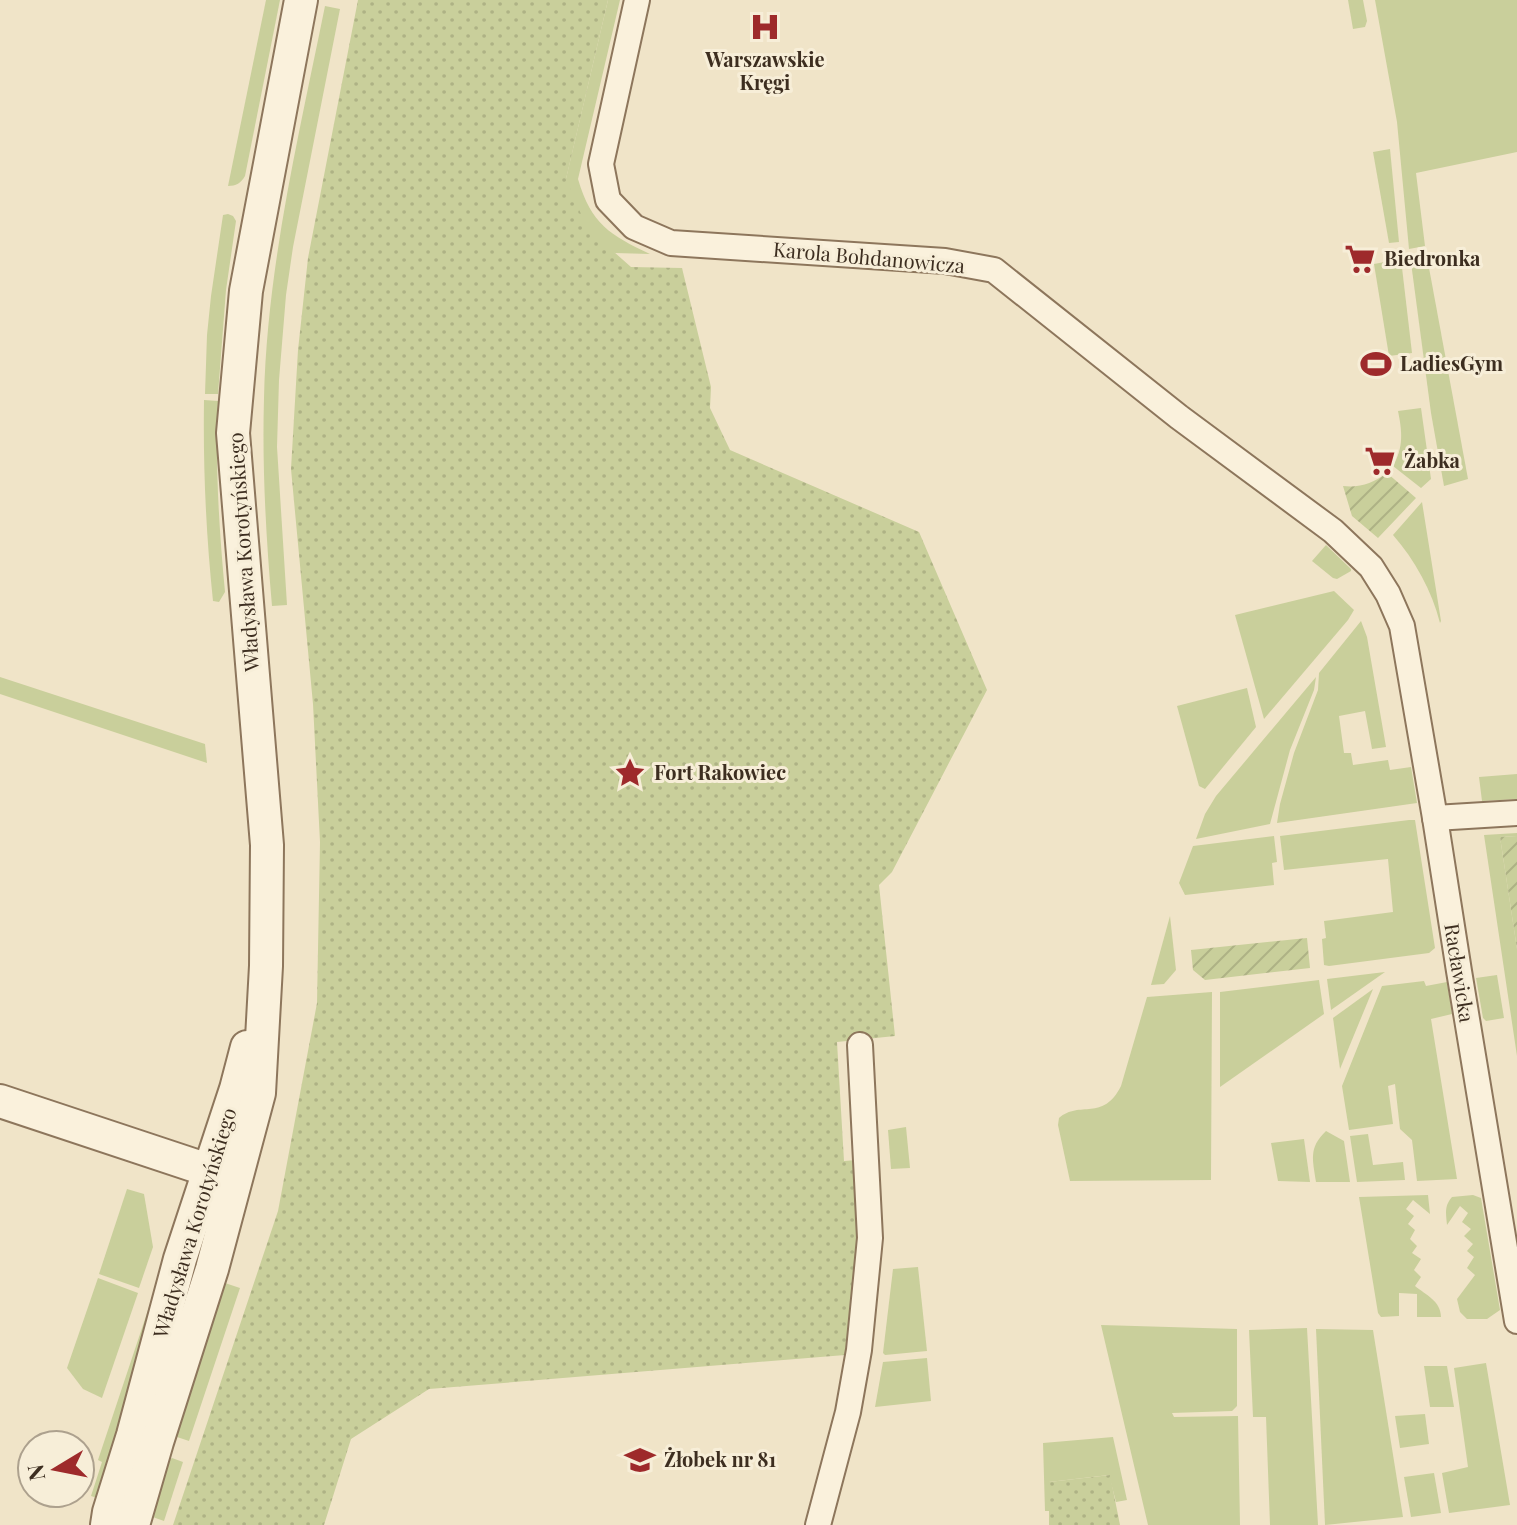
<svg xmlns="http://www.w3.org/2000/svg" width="1517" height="1525" viewBox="0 0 1517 1525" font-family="'Playfair Display',serif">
	<defs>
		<pattern id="park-dots" width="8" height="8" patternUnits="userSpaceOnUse" patternTransform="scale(2)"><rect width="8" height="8" fill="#c9cf9b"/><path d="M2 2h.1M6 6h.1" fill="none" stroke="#aeb285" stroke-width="1.8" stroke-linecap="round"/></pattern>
		<pattern id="garden-furrows" width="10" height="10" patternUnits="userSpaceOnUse" patternTransform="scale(2)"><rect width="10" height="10" fill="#c9cf9b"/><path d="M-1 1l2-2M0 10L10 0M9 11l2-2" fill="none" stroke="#aeb285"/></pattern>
	</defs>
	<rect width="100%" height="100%" fill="#f0e4c8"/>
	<g fill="#c9cf9b">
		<path d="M266,0H280L245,176C241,183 236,186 228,186Z"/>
		<path d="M608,0H620L578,179C591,224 610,235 650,254L615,253L553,234Z"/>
		<path d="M1348,0H1363L1367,21L1365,27L1353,29Z"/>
		<path d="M1375,0H1517V152L1416,173L1425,246L1409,249L1397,122Z"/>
		<path d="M325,6L340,9L293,247L286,295L279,380L277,447L287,605L272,606C266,537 262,468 264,398C267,266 299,135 325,6Z"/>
		<path d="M1390,149L1399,242L1389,243L1373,152Z"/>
		<path d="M228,214L233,216L236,221L226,290L218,394H205L207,335L211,296L223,215Z"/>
		<path d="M1410,255L1427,257L1468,479L1444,486L1431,413Z"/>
		<path d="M1401,259L1412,353L1389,356L1374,264Z"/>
		<path d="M204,400L218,401C215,465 219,528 225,592L219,602L213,601C206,534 203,468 204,400Z"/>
		<path d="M1421,408L1431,479L1421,488L1393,466C1404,447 1402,431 1398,411Z"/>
		<path d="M1422,502L1441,621L1440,623C1432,591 1415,560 1393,535Z"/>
		<path d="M1326,545L1351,569V571L1337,579L1333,578L1312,561Z"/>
		<path d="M1334,591L1354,610L1348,620L1264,719L1235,615Z"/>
		<path d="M1361,621L1367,637L1386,747L1372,749L1365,711L1339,716L1344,753H1351L1353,765L1388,760L1390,770L1411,767L1417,803L1277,823L1280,804L1294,753L1318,690L1319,673Z"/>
		<path d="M0,677L205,744L207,763L0,694Z"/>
		<path d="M1316,677L1314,690L1290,750L1270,824L1196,839L1205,814L1216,796Z"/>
		<path d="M1247,688L1256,727L1205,789L1199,786L1177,706Z"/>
		<path d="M1517,774V799L1482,801L1479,777Z"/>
		<path d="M1409,820H1415L1435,948L1429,953L1329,966L1324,965L1322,939L1326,938L1324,921L1393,912L1388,859L1284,870L1280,836Z"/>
		<path d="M1517,833V836L1500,837L1517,949V1056L1484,835Z"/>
		<path d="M1274,836L1277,862L1272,863L1274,885L1185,895L1179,883L1193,846Z"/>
		<path d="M1170,916L1176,970L1164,984L1151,985Z"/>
		<path d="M1385,972L1331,1010L1327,979Z"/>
		<path d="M1497,975L1504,1018L1486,1021L1483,1018L1476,978Z"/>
		<path d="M1319,980L1324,1014L1220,1087V992Z"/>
		<path d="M1424,981L1426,986L1447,982L1452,1014L1431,1019L1457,1179L1417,1181L1412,1140L1400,1129L1395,1084L1388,1086L1393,1124L1349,1130L1342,1086L1382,986Z"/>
		<path d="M1373,989L1340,1069L1333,1018Z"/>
		<path d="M1212,992L1211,1180L1070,1181L1058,1125L1059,1118C1080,1100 1103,1122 1121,1086L1147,997Z"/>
		<path d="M906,1127L910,1168L891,1169L888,1130Z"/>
		<path d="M1326,1131L1344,1141L1350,1182H1316C1313,1160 1308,1148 1326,1131Z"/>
		<path d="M1368,1134L1373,1165L1403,1162L1405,1180L1357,1182L1350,1136Z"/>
		<path d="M1304,1139L1310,1182L1278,1181L1271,1143Z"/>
		<path d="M127,1189L144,1194L153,1247L139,1288L99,1274Z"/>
		<path d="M1428,1195L1430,1214L1413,1200L1406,1209L1414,1216L1408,1224L1415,1230L1410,1239L1417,1246L1412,1253L1421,1259L1414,1270L1421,1277L1415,1286C1426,1295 1441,1301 1441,1317H1417V1294L1399,1293V1316L1381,1317L1378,1313L1359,1197Z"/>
		<path d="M1473,1195L1481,1198L1500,1310L1487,1319H1467L1460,1312L1457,1299L1475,1275L1467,1268L1474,1257L1467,1251L1473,1244L1464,1236L1471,1229L1462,1222L1468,1213L1460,1206L1447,1225C1446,1214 1444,1206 1452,1197Z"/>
		<path d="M164,1262L103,1500L91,1496L102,1462L98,1460Z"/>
		<path d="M918,1267L927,1351L885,1355L883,1353L893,1269Z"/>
		<path d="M98,1278L138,1293L102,1398L83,1389L67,1368Z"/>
		<path d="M225,1283L240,1288L189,1441L177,1437L174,1434Z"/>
		<path d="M1101,1325L1237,1329V1406L1232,1411L1172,1413L1174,1417L1238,1416L1240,1525H1148Z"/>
		<path d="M1307,1328L1318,1525H1270L1266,1417H1253L1249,1330Z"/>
		<path d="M1316,1329L1373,1330L1403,1517L1325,1525Z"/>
		<path d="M927,1358L931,1401L875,1407L883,1362Z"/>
		<path d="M1486,1363L1510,1505L1449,1513L1442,1473L1468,1467L1454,1368Z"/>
		<path d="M1424,1366H1447L1454,1407H1430Z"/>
		<path d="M1425,1414L1429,1444L1400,1448L1395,1416Z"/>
		<path d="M1113,1437L1127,1500L1116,1502L1109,1475L1049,1482V1511H1045L1043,1443Z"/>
		<path d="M172,1458L183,1462L164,1521L147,1515L167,1461Z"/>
		<path d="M1434,1473L1441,1513L1411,1517L1404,1477Z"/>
	</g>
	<g fill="url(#park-dots)">
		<path d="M358,0H608L566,179L584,221L596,236L631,267L682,268L711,387L710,408L730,450L919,532L987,690L892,872L879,885L895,1036L837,1042L844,1161L857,1160L860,1220L850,1338L845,1355L429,1389L351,1439L324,1525H173L278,1211L317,1003L320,842L313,704L291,469L298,350L308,258Z"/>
		<path d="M1110,1475L1120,1525H1049V1482Z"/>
	</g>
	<g fill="url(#garden-furrows)">
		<path d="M1387,473L1416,498L1378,538L1352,516L1343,486C1360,488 1373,483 1387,473Z"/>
		<path d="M1517,836V949L1500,837Z"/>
		<path d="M1307,938L1310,968L1205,980L1193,970L1191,950Z"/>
	</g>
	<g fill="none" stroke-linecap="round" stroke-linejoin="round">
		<g stroke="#8d765c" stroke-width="28">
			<g id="minor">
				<path d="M637,0L601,164L608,200L634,227L671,243L945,261L994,270L1179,417L1333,531L1371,567L1388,594L1402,626L1435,818L1459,971L1517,1321"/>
				<path d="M1435,818L1517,813"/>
				<path d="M818,1525L848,1412L859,1350L870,1238L860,1045"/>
			</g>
		</g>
		<g stroke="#8d765c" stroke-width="36">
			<g id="tertiary">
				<path d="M0,1101L229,1177"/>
				<path d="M107,1525L109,1512L133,1435L180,1259L236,1089L247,1047"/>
				<path d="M133,1525L157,1442L212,1269L259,1093L266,966L267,845L233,433L246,291L301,0"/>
			</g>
		</g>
		<use href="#minor" stroke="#faf1dc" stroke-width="24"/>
		<use href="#tertiary" stroke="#faf1dc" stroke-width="32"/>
	</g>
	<defs>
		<g id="hospital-bare" transform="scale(2.4)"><path d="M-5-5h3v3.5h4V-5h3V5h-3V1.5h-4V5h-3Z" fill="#9e2a2b" stroke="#f7eed8" stroke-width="2.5" paint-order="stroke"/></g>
		<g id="supermarket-bare" transform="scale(2.4)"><path d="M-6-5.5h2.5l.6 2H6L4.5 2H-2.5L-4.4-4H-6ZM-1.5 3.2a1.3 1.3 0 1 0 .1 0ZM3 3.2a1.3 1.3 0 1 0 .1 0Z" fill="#9e2a2b" stroke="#f7eed8" stroke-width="2.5" paint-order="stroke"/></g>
		<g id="stadium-bare" transform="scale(2.4)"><path d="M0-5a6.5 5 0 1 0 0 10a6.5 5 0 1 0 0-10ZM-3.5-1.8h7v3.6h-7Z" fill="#9e2a2b" stroke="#f7eed8" stroke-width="2.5" paint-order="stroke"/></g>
		<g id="sight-bare" transform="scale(2.4)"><path d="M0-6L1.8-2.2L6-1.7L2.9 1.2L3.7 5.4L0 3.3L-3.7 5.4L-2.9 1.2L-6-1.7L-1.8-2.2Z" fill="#9e2a2b" stroke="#f7eed8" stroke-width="2.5" paint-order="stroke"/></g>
		<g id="school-bare" transform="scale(2.4)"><path d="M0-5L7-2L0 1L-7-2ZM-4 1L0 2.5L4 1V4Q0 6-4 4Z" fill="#9e2a2b" stroke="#f7eed8" stroke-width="2.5" paint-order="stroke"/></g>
	</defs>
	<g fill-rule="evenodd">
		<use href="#hospital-bare" x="765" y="27"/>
		<use href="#supermarket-bare" x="1360" y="259"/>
		<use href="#stadium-bare" x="1376" y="364"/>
		<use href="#supermarket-bare" x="1380" y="461"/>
		<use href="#sight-bare" x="630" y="773"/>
		<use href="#school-bare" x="640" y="1460"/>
	</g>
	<g text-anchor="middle" stroke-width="6" stroke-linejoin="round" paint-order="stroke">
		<g font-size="20" font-weight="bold" fill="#3d2e20" stroke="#f7eed8" text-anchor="start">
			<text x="765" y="67" text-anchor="middle">Warszawskie<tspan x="765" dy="23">Kręgi</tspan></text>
			<text x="1384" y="266">Biedronka</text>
			<text x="1400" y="371">LadiesGym</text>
			<text x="1404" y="468">Żabka</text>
			<text x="654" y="780">Fort Rakowiec</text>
			<text x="664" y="1467">Żłobek nr 81</text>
		</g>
		<g font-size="20" fill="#3d2e20" stroke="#f7eed8">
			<text transform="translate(869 258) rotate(5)" y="7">Karola Bohdanowicza</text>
			<text transform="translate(244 552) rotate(-94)" y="7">Władysława Korotyńskiego</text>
			<text transform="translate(1459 973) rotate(81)" y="7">Racławicka</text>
			<text transform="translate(195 1223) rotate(-73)" y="7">Władysława Korotyńskiego</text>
		</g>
	</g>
	<g transform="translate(56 1469) rotate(260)"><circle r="38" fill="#f7eed8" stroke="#ada18e" stroke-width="2"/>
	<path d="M0-6L14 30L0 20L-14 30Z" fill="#9e2a2b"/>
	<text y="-12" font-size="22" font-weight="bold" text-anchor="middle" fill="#3d2e20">N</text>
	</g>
</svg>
